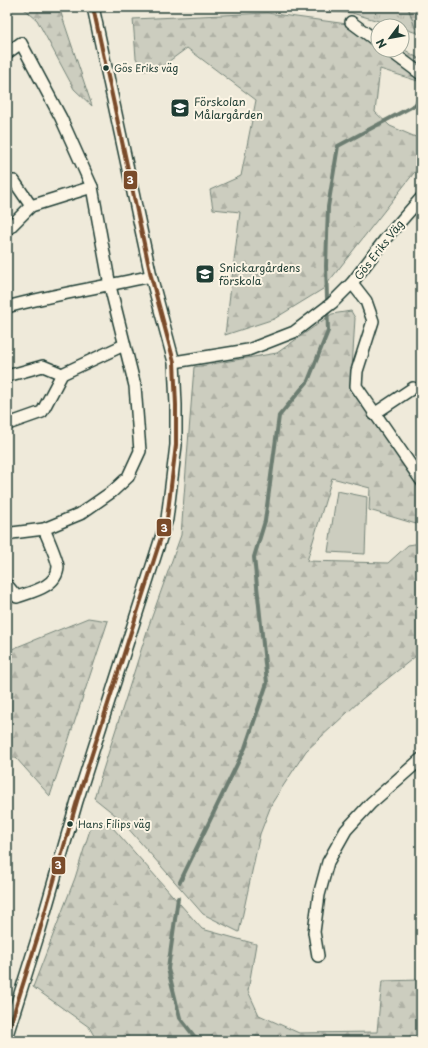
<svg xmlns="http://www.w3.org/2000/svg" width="428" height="1048" viewBox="0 0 428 1048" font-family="'Playpen Sans',sans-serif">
	<defs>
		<pattern id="grass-tufts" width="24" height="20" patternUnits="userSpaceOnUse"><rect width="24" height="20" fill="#cccdbf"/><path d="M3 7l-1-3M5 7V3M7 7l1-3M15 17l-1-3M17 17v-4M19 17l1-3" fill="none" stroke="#afb1a5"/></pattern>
		<pattern id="forest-firs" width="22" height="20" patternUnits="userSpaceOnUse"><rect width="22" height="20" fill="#cccdbf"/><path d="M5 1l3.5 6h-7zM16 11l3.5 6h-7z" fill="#afb1a5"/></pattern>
	</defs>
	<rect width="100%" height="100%" fill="#efeada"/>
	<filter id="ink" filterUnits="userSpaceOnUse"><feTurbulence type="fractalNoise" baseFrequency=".025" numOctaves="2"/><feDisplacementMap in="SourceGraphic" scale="8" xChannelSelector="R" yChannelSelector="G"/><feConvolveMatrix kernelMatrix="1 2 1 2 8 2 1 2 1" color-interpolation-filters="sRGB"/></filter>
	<g filter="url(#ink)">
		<path fill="url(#grass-tufts)" stroke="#76857a" d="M305,7H408L417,33L402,28V26H395L352,13L305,11Z"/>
		<g fill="url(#forest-firs)" stroke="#76857a">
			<path d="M22,7H59L92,106L74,89L37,20Z"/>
			<path d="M408,7H421V36L417,33Z"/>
			<path d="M267,13L369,27L378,33V50H402V48L421,60V82L380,69L375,112L390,126L418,138L421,134V164L323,289L274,319L225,335L240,212L213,209L210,190L241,176L256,100L187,48L157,70L143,71L136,58L133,19Z"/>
			<path d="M351,311L355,318L351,386L421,492V520L416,524L369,510L370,488L332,478L307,561L388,563L408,545L421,543V652L362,699L306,751L272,803L260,834L239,932L203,914L119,818L94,798L149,625L181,535L194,367L277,353L332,314Z"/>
			<path d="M88,618L108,621L50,796L16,758L7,759V651Z"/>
			<path d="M93,820L113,828L202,929L256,944L248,991L259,1015L299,1033L377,1032L382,981L421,980V1041H97L89,1027L33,987L75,878Z"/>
		</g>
		<path fill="#cccdbf" stroke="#76857a" d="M337,491L367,497L365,554L328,552Z"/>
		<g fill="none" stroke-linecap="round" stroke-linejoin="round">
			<g stroke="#6c7d71" stroke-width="4">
				<path d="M180,882L245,748L267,683L254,557L265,521L279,416L308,381L328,331L326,266L328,207L338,146L415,105L421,96"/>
				<path d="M178,898L168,969L180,1018L194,1036L206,1041"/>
			</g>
			<g stroke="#1f3d34" stroke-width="14">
				<g id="street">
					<path d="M351,22L378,42"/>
					<path d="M389,50L421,74"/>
					<path d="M7,53L21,43L61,118L92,187L110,286L135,386L140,451L128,477L113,491L80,514L44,529L12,533L7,537"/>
					<path d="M7,181H14L31,206"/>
					<path d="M7,230L31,206L92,187"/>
					<path d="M352,283L366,301L373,321L357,371L356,386L421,480"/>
					<path d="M7,307C55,294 103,287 151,276"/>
					<path d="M174,362L248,350L294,332L332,303L352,283L386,238L421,198"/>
					<path d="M7,376L43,366L62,374"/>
					<path d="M374,414L413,388"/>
					<path d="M7,418L8,424L42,412L62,374L124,345"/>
					<path d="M7,585L17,597C31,592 57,587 58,567C58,561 47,536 44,529"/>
					<path d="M318,956L314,932L319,895L328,862L346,830L371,803L421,759"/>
					<path d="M7,1035L39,933L77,801L167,519L176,445V405L174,362L151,276L93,7"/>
				</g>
			</g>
			<use href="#street" stroke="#fcf5e5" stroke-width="11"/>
			<g stroke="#fcf5e5" stroke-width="7">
				<path id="bus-1" d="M7,1035L39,933L77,801L167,519L176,445V405L174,362L151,276L93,7"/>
			</g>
			<use href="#bus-1" stroke="#7a4b2a" stroke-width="4"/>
		</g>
	</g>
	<defs>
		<g id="school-square" transform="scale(1)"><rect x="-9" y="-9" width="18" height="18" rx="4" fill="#1f3d34" stroke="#fcf5e5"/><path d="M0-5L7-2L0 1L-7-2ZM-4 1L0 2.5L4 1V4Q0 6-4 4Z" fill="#fff"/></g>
	</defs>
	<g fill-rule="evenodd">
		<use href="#school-square" x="180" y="108"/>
		<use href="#school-square" x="205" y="274"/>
	</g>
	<g fill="#1f3d34" stroke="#fcf5e5" stroke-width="1.5">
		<circle cx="106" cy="68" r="3.5"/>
		<circle cx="70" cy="824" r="3.5"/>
	</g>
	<g text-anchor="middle" stroke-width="4" stroke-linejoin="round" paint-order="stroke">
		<g font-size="10" fill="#1f3d34" stroke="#fcf5e5" text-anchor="start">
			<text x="114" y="72">Gös Eriks väg</text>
			<text x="78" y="828">Hans Filips väg</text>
		</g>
		<g font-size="11" fill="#1f3d34" stroke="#fcf5e5" text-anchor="start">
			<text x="194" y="106">Förskolan<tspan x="194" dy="13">Målargården</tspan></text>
			<text x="219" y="272">Snickargårdens<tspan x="219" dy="13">förskola</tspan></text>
		</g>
		<g font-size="11" fill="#1f3d34" stroke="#fcf5e5">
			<text transform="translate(379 250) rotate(-52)" y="4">Gös Eriks Väg</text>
		</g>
	</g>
	<g stroke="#fcf5e5" stroke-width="1.5">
		<rect x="123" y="170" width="15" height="20" rx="4" fill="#7a4b2a"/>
		<rect x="156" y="518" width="16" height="19" rx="4" fill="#7a4b2a"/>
		<rect x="51" y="856" width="15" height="19" rx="4" fill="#7a4b2a"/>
	</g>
	<g font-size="11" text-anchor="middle" font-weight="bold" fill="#fff">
		<text x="130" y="184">3</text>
		<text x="164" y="532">3</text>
		<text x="58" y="869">3</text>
	</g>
	<rect width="428" height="1048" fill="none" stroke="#fcf5e5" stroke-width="24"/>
	<rect x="12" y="12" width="404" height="1024" fill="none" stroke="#1f3d34" stroke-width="1.5" filter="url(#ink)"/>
	<g transform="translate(390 38) rotate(238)"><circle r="19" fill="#fcf5e5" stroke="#a4ab9e"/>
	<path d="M0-3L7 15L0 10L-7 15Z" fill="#1f3d34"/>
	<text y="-6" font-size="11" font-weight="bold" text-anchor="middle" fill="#1f3d34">N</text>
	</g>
</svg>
